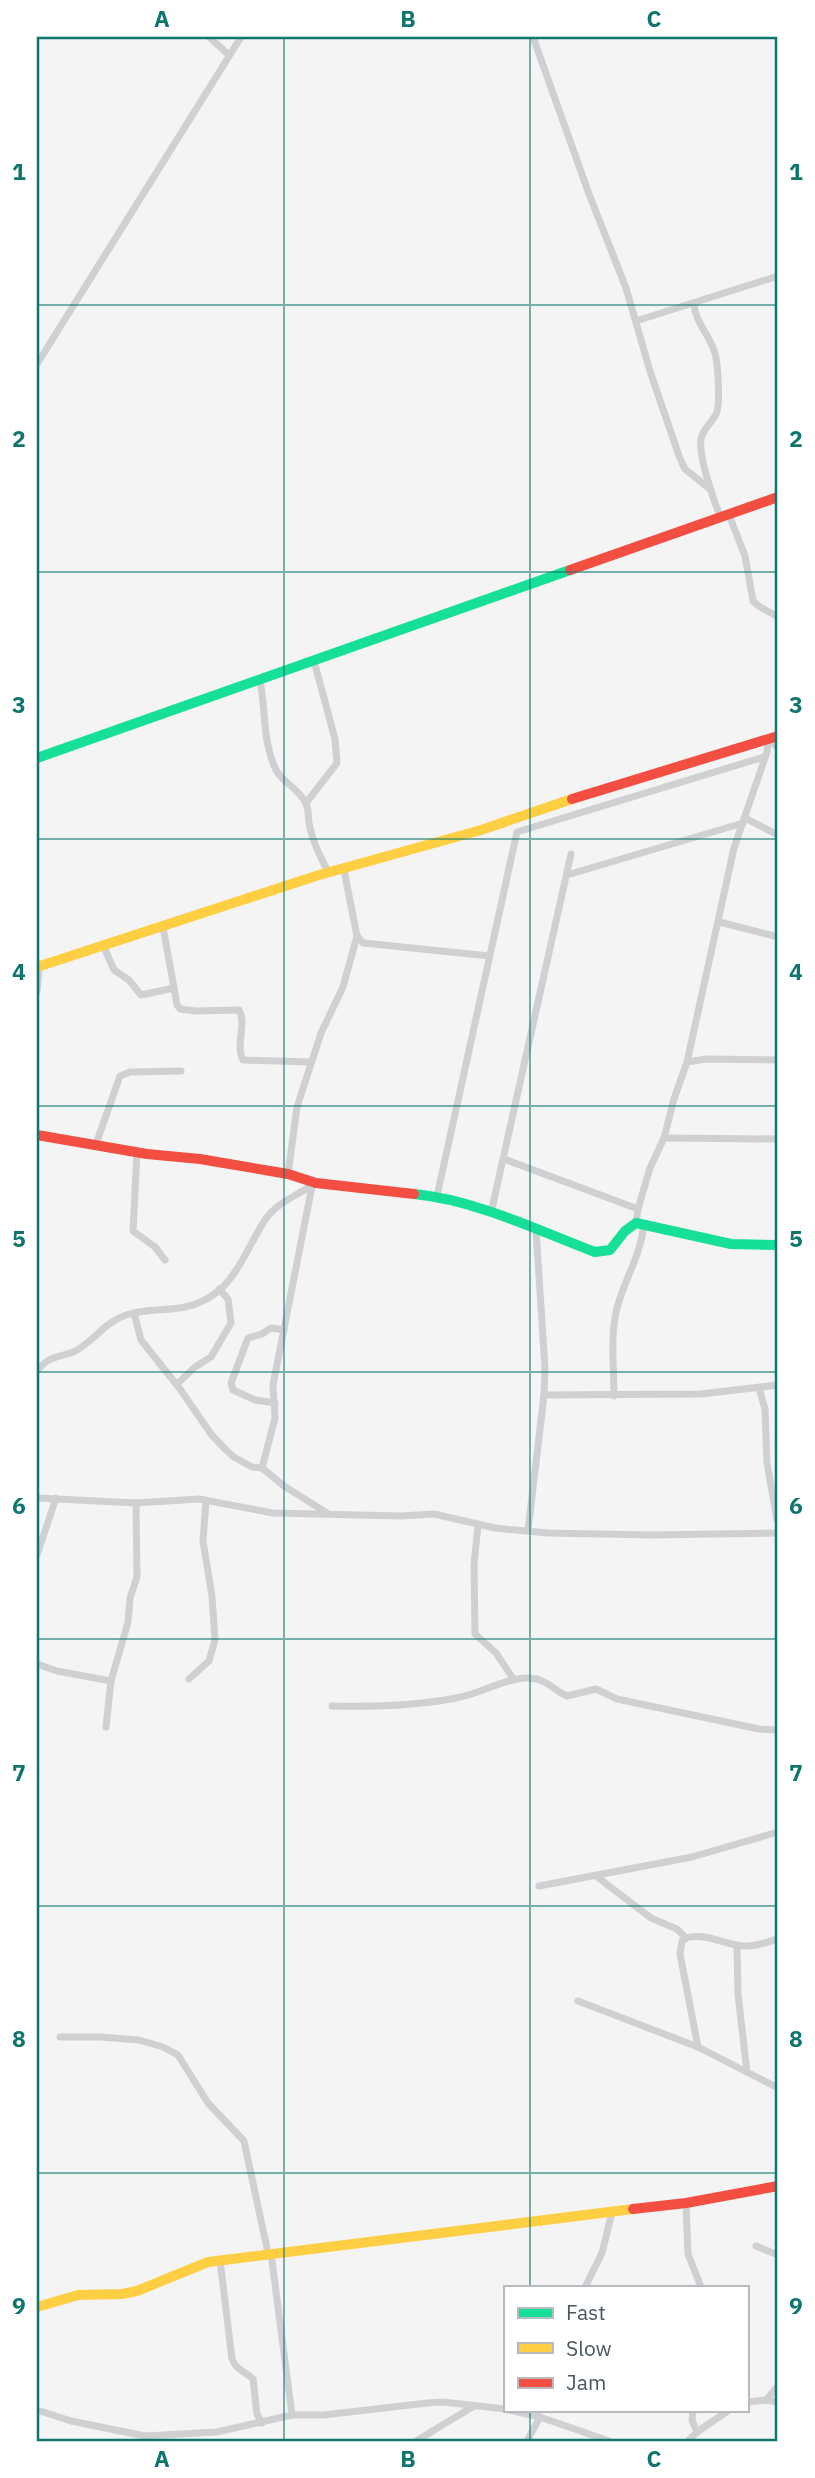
<svg xmlns="http://www.w3.org/2000/svg" width="815" height="2478" viewBox="0 0 815 2478" font-family="'IBM Plex Sans',sans-serif">
	<rect width="100%" height="100%" fill="#f4f4f4"/>
	<g fill="none" stroke-linecap="round" stroke-linejoin="round">
		<g stroke="#ced0d2" stroke-width="7">
			<path d="M209,37L229,55"/>
			<path d="M533,37L589,194L626,288L650,371L679,456L685,469L711,490"/>
			<path d="M694,303C695,325 713,337 716,358C718,370 720,400 717,412C713,422 703,428 701,439C698,455 714,502 721,518"/>
			<path d="M636,321L778,276"/>
			<path d="M37,364L241,37"/>
			<path d="M729,515L745,556L753,601L760,607L778,617"/>
			<path d="M260,680C266,710 262,741 276,770C283,783 298,788 305,802C309,808 308,816 309,823C312,841 320,857 329,873"/>
			<path d="M768,739L778,748"/>
			<path d="M306,803L337,763L335,739L314,661"/>
			<path d="M745,818L778,835"/>
			<path d="M344,870L357,936L363,943L490,956"/>
			<path d="M567,875L743,823"/>
			<path d="M719,922L778,937"/>
			<path d="M163,927L177,1005L180,1009L196,1011L239,1010C247,1024 235,1044 243,1060L310,1062"/>
			<path d="M103,945L114,970L129,980L141,995L174,988"/>
			<path d="M37,968L39,971L37,991"/>
			<path d="M687,1062L707,1059L778,1060"/>
			<path d="M664,1138L778,1139"/>
			<path d="M96,1144L120,1076L130,1072L181,1071"/>
			<path d="M137,1152L133,1231L155,1247L165,1260"/>
			<path d="M504,1159L638,1209L636,1223"/>
			<path d="M288,1174L297,1107L321,1033L343,987L357,936"/>
			<path d="M437,1196L517,832L764,757"/>
			<path d="M638,1209L650,1168L664,1138L674,1099L687,1062L734,848L767,752L768,739"/>
			<path d="M491,1213L571,854"/>
			<path d="M134,1313L141,1340L180,1389L211,1434L225,1449L234,1457L252,1467L262,1468L284,1486L327,1513"/>
			<path d="M37,1371C48,1356 58,1358 73,1352C92,1344 104,1322 126,1315C157,1305 182,1316 213,1295C238,1278 249,1244 265,1220C277,1202 298,1195 316,1183"/>
			<path d="M177,1384L195,1367L211,1357L231,1323L228,1299L219,1289"/>
			<path d="M759,1388L765,1409L767,1463L777,1520"/>
			<path d="M544,1395L701,1394L778,1385"/>
			<path d="M614,1396C614,1367 610,1336 617,1308C625,1278 640,1257 644,1225"/>
			<path d="M275,1403L255,1400L233,1390L231,1383L248,1338L262,1334L271,1328L284,1330"/>
			<path d="M262,1468L275,1418L273,1385L312,1186"/>
			<path d="M37,1498L136,1503L199,1499L273,1513L401,1516L434,1514L495,1528L548,1533L651,1535L778,1533"/>
			<path d="M478,1525L474,1565L475,1634L496,1653L514,1680"/>
			<path d="M528,1530L544,1395L545,1368L536,1230"/>
			<path d="M37,1555L56,1498"/>
			<path d="M37,1664L57,1671L111,1681"/>
			<path d="M189,1679L209,1661L215,1640L212,1596L203,1541L206,1501"/>
			<path d="M332,1706C374,1707 415,1706 456,1698C480,1694 504,1678 528,1678C546,1678 553,1690 567,1696L596,1689L617,1699L759,1729L778,1730"/>
			<path d="M106,1727L111,1681L128,1622L130,1598L137,1577L136,1503"/>
			<path d="M596,1876L651,1918L677,1929L686,1938"/>
			<path d="M539,1886L692,1857L778,1832"/>
			<path d="M686,1938L682,1941L680,1954L698,2047"/>
			<path d="M686,1938C705,1932 725,1945 744,1946C756,1947 767,1942 778,1939"/>
			<path d="M737,1945L738,1994L747,2072"/>
			<path d="M578,2001L698,2047L778,2088"/>
			<path d="M60,2037H100L139,2040L163,2047L178,2055L208,2103L244,2141L268,2253"/>
			<path d="M686,2203L688,2254L701,2287"/>
			<path d="M756,2246L778,2255"/>
			<path d="M271,2253L292,2415"/>
			<path d="M220,2260L232,2359C237,2371 245,2371 253,2379L257,2414L262,2423"/>
			<path d="M585,2287L602,2253L612,2212"/>
			<path d="M766,2400L778,2386"/>
			<path d="M747,2402L766,2400L778,2402"/>
			<path d="M37,2410L71,2421L145,2436L217,2432L292,2415H324L427,2403L443,2402L505,2409"/>
			<path d="M509,2410L540,2417L609,2441"/>
			<path d="M693,2410L692,2420L697,2432"/>
			<path d="M416,2441L474,2406"/>
			<path d="M527,2441L540,2417"/>
			<path d="M688,2441L697,2432L729,2410"/>
		</g>
		<g stroke="#16e098" stroke-width="10">
			<path d="M37,758L570,570"/>
			<path d="M414,1194C476,1200 537,1230 595,1252L610,1250L625,1231L636,1223L731,1244L778,1245"/>
		</g>
		<g stroke="#ffcf43" stroke-width="10">
			<path d="M37,967L319,875L481,830L572,799"/>
			<path d="M37,2307L78,2295L122,2294L137,2291L208,2262L633,2209"/>
		</g>
		<g stroke="#f24e42" stroke-width="10">
			<path d="M570,570L778,497"/>
			<path d="M572,799L778,736"/>
			<path d="M37,1135L147,1154L200,1159L288,1174L316,1183L414,1194"/>
			<path d="M633,2209L686,2203L778,2186"/>
		</g>
	</g>
	<path fill="none" stroke="#0f766e" stroke-width="2" stroke-opacity="0.55" d="M284,37V2441M530,37V2287M37,305H778M37,572H778M37,839H778M37,1106H778M37,1372H778M37,1639H778M37,1906H778M37,2173H778M530,2410V2441"/>
	<rect width="815" height="2478" fill="none" stroke="#ffffff" stroke-width="77"/>
	<rect x="504" y="2286" width="245" height="126" fill="#ffffff" stroke="#b7bbc0" stroke-width="2"/>
	<rect x="518" y="2308" width="35" height="10" fill="#16e098" stroke="#b7bbc0" stroke-width="2"/>
	<text x="566" y="2320" font-size="21" fill="#4a5661">Fast</text>
	<rect x="518" y="2343" width="35" height="10" fill="#ffcf43" stroke="#b7bbc0" stroke-width="2"/>
	<text x="566" y="2356" font-size="21" fill="#4a5661">Slow</text>
	<rect x="518" y="2378" width="35" height="10" fill="#f24e42" stroke="#b7bbc0" stroke-width="2"/>
	<text x="566" y="2390" font-size="21" fill="#4a5661">Jam</text>
	<rect x="38" y="38" width="738" height="2402" fill="none" stroke="#0f766e" stroke-width="2.5"/>
	<g font-size="23" text-anchor="middle" font-weight="bold" fill="#0f766e">
		<text x="162" y="27">A</text>
		<text x="408" y="27">B</text>
		<text x="654" y="27">C</text>
		<text x="19" y="180">1</text>
		<text x="796" y="180">1</text>
		<text x="19" y="447">2</text>
		<text x="796" y="447">2</text>
		<text x="19" y="713">3</text>
		<text x="796" y="713">3</text>
		<text x="19" y="980">4</text>
		<text x="796" y="980">4</text>
		<text x="19" y="1247">5</text>
		<text x="796" y="1247">5</text>
		<text x="19" y="1514">6</text>
		<text x="796" y="1514">6</text>
		<text x="19" y="1781">7</text>
		<text x="796" y="1781">7</text>
		<text x="19" y="2047">8</text>
		<text x="796" y="2047">8</text>
		<text x="19" y="2314">9</text>
		<text x="796" y="2314">9</text>
		<text x="162" y="2467">A</text>
		<text x="408" y="2467">B</text>
		<text x="654" y="2467">C</text>
	</g>
</svg>
